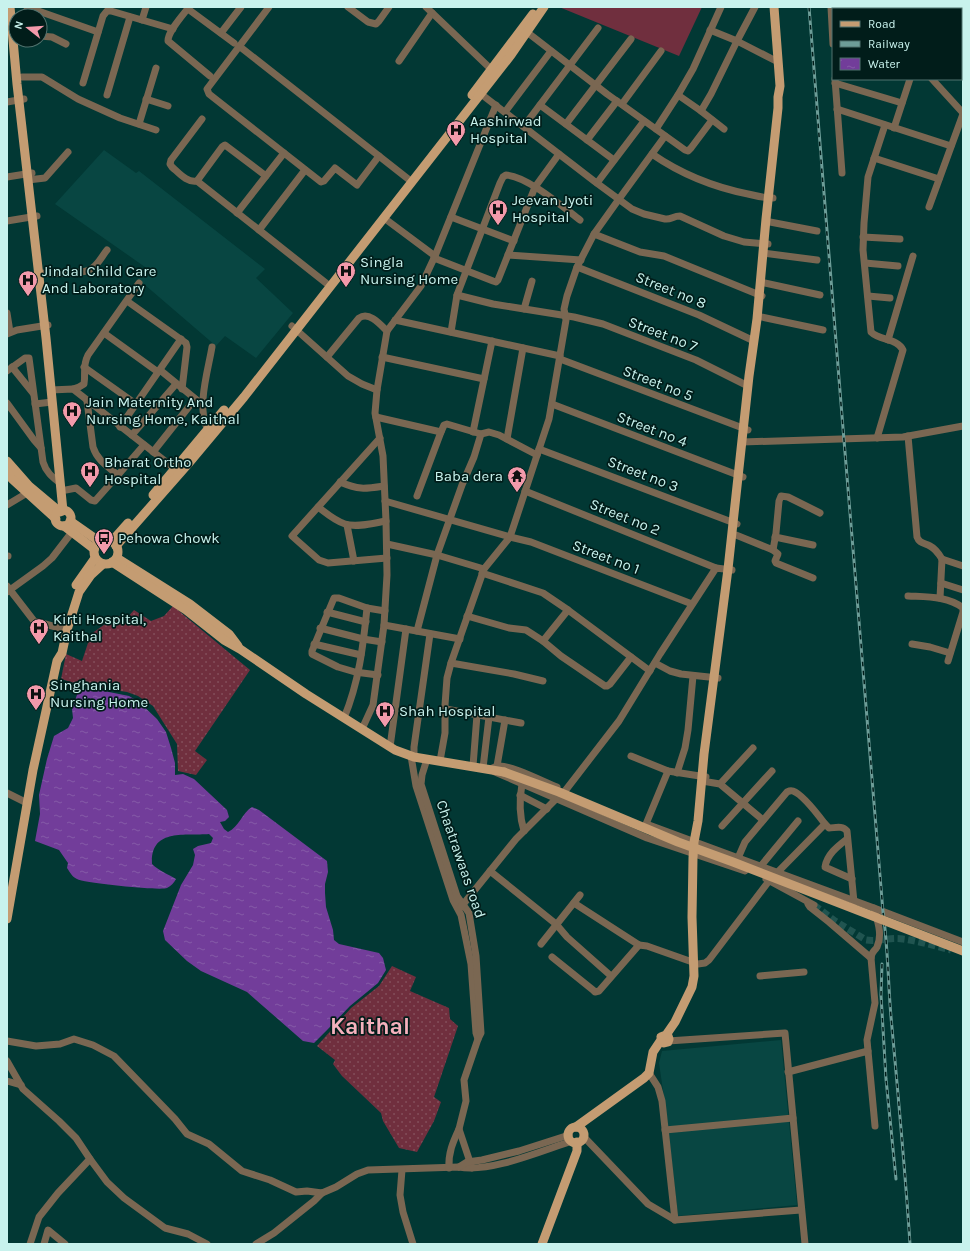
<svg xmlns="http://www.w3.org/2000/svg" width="970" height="1251" viewBox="0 0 970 1251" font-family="Karla,sans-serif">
	<defs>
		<pattern id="grass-dots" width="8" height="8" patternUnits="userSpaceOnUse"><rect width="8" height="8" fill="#702f3e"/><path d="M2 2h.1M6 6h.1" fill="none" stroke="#834e5a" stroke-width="1.8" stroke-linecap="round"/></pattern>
		<pattern id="water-ripples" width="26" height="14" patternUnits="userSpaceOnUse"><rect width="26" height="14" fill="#723d9a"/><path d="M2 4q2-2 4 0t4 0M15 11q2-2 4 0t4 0" fill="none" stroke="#855aa8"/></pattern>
	</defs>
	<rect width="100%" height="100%" fill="#023834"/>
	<g fill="#084642">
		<path d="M104,150L136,173L139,171L265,269L256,278L293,313L256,358L225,336L216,346L138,279L145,267L55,204Z"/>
		<path d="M781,1040L797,1205L678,1216L667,1118L659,1063L662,1051Z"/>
	</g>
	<g fill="url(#grass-dots)">
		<path d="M173,606L221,646L250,670L195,751L207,760L196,775L178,771L177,744L153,706L138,696L127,692L81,685L61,679L66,654L82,661L91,634L108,622L119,616L126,619L134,610L151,621L164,616Z"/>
		<path d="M392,966L416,977L410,991L449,1008L450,1019L458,1026L434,1097L441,1102L434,1121L417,1152L399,1148L383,1121L381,1113L342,1076L333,1064L335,1060L317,1046L351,1008L379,986Z"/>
	</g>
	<path fill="#702f3e" d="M559,7H702L679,56Z"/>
	<path fill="url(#water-ripples)" d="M89,688L129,696L139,702L157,719L166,732L171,748L175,763V775L183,774L194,779L227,810L229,817L225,821L220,822L224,829L228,832C239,827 242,813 252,807L259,810L327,861L328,872L325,884V893L326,907L333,930L334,940L339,944L379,953L383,958L386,970L378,983L350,1006L328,1029L314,1043L303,1041L247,992L201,971L187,961L165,940L163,931L181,885L193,865L195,855L193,849L198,846L211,843L213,838L209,834C185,836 150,828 152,864C159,871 168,874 176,879C174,883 171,886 167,888C160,891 84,883 77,879C72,877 70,872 67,868L68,863L59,850L35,841L40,814L39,795L47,759L54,736L68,728L73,718L72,709L78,692Z"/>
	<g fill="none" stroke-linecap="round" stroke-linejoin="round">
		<path stroke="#205450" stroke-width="7" stroke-dasharray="7 3.5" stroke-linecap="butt" d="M814,905L835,921L866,940C878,942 890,937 903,939C919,941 935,946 951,950"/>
		<g stroke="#7a6752" stroke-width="7">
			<path d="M27,7L98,32"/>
			<path d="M189,7C183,15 168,31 168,41L210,76"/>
			<path d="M269,7L207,89L209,94L321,182L324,181L335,168L357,185L379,156"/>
			<path d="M348,7L368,22L376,24L379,21L389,7"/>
			<path d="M426,7L494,72"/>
			<path d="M831,7L833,44"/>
			<path d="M866,7L867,9"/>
			<path d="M940,7L947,9"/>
			<path d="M188,9L234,43"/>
			<path d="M911,9V7"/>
			<path d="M961,13H963"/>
			<path d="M142,20L146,7"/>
			<path d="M523,29L607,94L685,150L688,151L691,148L712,120"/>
			<path d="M710,30L737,41L778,62"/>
			<path d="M221,33L241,7"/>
			<path d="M40,36L52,37L66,44"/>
			<path d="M961,41H963"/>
			<path d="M239,46L412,182"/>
			<path d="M399,61L432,13"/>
			<path d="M22,77H42L78,99L120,118L156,130"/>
			<path d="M835,79L842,173"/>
			<path d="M932,79L963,113"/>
			<path d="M83,83L103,16L107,11H111L173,29"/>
			<path d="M835,83L902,103"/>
			<path d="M481,94L594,181L632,209L644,214L665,219C671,220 673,216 680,216L724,236L744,242L768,244"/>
			<path d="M107,95L130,17"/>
			<path d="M678,95L701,111L724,129"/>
			<path d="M146,99L168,106"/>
			<path d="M7,102L24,99"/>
			<path d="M622,104L661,51"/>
			<path d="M540,105L614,160"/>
			<path d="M837,109L951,146"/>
			<path d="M701,111L711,94L737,41L755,7"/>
			<path d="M505,112L551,51"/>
			<path d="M202,119L171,160L170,164L172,167C179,173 187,183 197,181L326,283"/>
			<path d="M139,124L156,68"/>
			<path d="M566,124L631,39"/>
			<path d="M524,126L598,28"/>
			<path d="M894,128L910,79"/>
			<path d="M656,129L678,95L693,69L721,7"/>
			<path d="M587,140L617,101"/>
			<path d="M652,154C681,174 713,187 748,194C756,196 765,198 773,198"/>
			<path d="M874,158L939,179"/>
			<path d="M7,177L32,173"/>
			<path d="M28,180L45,178L68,152"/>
			<path d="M197,181L222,147L225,145L266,176"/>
			<path d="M597,183L644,121"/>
			<path d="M929,207L963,114"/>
			<path d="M237,213L284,153"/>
			<path d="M451,217L514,241"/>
			<path d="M384,218L435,256"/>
			<path d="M7,221L37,216"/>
			<path d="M770,222L817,231"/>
			<path d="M259,230L305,170"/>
			<path d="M594,234L640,252L664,256L762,296"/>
			<path d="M863,237L900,239"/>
			<path d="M763,253L817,260"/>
			<path d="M508,255L581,260"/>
			<path d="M434,258L493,281L496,282L498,280L535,187L559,154"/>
			<path d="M865,263L898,266"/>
			<path d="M577,267L699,315L754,341"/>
			<path d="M38,273C51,273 81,275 91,269C98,265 102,256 107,250"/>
			<path d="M760,282L820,295"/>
			<path d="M457,295L493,304L574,317L603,324L696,360L748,386"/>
			<path d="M868,296L890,298"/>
			<path d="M127,301L186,343L187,347L182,389"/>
			<path d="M524,309L532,281"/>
			<path d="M7,313L10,332"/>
			<path d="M757,316L823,330"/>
			<path d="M395,320L560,356"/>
			<path d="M292,326L348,376L362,384L377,390"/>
			<path d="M451,332L457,295L500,183L503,177L506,175C527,176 563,207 580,220"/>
			<path d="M104,333L158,372"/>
			<path d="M7,334L17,330L48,325"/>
			<path d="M888,340L913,256"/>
			<path d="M327,357L359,318C369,311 380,324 387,331"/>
			<path d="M382,357L484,379"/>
			<path d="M560,359L748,430"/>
			<path d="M12,367L33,393"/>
			<path d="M84,367L136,404"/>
			<path d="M160,370L198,401"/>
			<path d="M7,371L25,358H29L43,462C46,472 52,477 60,483"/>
			<path d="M73,389L79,387L84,384C86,372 82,367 88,355L139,283"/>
			<path d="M51,390L73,389L179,472"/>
			<path d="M87,401L93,447C97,460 107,466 118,475L144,445"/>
			<path d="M7,403L34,440L41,448"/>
			<path d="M35,404L52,402"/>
			<path d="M552,404L743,477"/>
			<path d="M376,417L441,432"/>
			<path d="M120,427L181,339"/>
			<path d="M208,430C196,408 208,371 212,347"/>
			<path d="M473,432L492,341"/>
			<path d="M132,435L176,384"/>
			<path d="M908,436L917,537C919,543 924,543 930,546C936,549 939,554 942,559L940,598"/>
			<path d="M380,438L292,536L319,560L328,563L387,558"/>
			<path d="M877,438L903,350C897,338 880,341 871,332L863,250L864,223L868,177L885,125"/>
			<path d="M507,439L523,348"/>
			<path d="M742,442L903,437L963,426"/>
			<path d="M539,449L737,524"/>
			<path d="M153,452L195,399"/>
			<path d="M340,482C359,490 364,489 384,486"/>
			<path d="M66,490L76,488L91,500L95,501L118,475"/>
			<path d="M525,491L716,568"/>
			<path d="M417,496L441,432L444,425L447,424L481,434L489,432L499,435L537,455"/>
			<path d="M385,501L510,537L531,542L692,604"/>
			<path d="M7,505L27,493"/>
			<path d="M318,507C326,513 335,521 345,524C357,528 374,523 386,521"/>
			<path d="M347,525L354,561"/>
			<path d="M736,535L773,550L776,533L779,501L781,496L788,497L820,513"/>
			<path d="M775,537L813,545"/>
			<path d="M387,544L437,555L484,569"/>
			<path d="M773,550L778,554L775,561L776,563L813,578"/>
			<path d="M7,556H8"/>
			<path d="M942,559L963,566"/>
			<path d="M482,573L543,593L568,610L650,671"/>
			<path d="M941,583L963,590"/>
			<path d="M7,586L34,621L67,630"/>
			<path d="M7,592L43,566L52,558L72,532"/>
			<path d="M908,596C926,597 948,596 963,608V612L948,661"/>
			<path d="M327,612L366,622"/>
			<path d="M467,616L509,628L526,630L543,641L561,656L605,686H607L610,684L631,657"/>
			<path d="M384,625L460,639"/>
			<path d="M320,628L363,639L382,642"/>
			<path d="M417,631L437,555L462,485L474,457L481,434"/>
			<path d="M543,641L568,610"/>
			<path d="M314,644L361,655"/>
			<path d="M912,644L930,647L950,653"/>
			<path d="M451,663L514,674L543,681"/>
			<path d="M655,663L670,671L681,674L718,678"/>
			<path d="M378,675L355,672L338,667L312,654V651L334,598H339L367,608L385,611"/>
			<path d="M446,709L521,723"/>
			<path d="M344,718C359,682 363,647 367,608"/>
			<path d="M362,729L373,705L384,625L387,575L386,521L383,456L375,413L377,390L387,331L421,286L435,256L496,105"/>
			<path d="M390,747L406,629"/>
			<path d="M411,756L416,786L453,900L461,915L471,964L476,1033L478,1039"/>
			<path d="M631,756L668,771L706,777"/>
			<path d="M414,757V747L430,634"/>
			<path d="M427,759L422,775L421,784L457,896L469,913L476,956L481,1033L478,1039L464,1080L466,1101L459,1129L472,1168"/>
			<path d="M440,761L445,733V705L447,678L451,663L484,569L510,537L549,419L566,320L564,309L567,296L577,267L594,234L619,199L665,136"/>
			<path d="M473,766L477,715"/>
			<path d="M497,766L505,720"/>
			<path d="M483,768L489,717"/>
			<path d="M490,769C493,768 495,766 499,766C511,765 544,782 557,787"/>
			<path d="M495,772L647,838L745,871"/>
			<path d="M677,773L685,748L688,730L693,676"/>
			<path d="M702,781L720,784L763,820"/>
			<path d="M522,784C519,801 519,815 524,831"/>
			<path d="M720,784L753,748"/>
			<path d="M565,791L619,721L660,654L716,568L732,570"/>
			<path d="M7,793L27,803"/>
			<path d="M520,795L547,809"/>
			<path d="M646,824L668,771"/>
			<path d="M825,824L829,828C835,828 842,825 847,831L854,902"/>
			<path d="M649,825L874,908C877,920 883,934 877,947C875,951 871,952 871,958L875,1003L867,1040L868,1051"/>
			<path d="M722,826L772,771"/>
			<path d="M847,839C838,846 827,854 825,867L827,868L852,879"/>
			<path d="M760,867L798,821"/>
			<path d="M490,871L556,924L567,937L611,976"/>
			<path d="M766,879L814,905"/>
			<path d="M574,903L639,945L647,946L698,964L705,963L709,960L769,881L825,824C819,816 802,794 793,791C790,790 789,791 787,792L745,842L738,858"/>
			<path d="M808,904L810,907L829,922L871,958"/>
			<path d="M461,907L516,839L556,799"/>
			<path d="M874,908L963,942"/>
			<path d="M541,944L580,895"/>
			<path d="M552,957L593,990L595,992L599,991L639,945"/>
			<path d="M760,976L804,972"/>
			<path d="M7,1041L36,1046L60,1044L74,1039L93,1045L114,1056L175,1119L187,1134L209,1144L242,1171L270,1180L296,1192L307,1191L322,1193L336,1187L357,1174L368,1170L459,1167C490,1173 541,1151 572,1141"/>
			<path d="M668,1041L785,1033L805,1244"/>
			<path d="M7,1061L23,1089L59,1121L76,1138L90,1159L107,1182L124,1198L165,1228L188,1234L207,1244"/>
			<path d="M788,1072L868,1051L875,1126"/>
			<path d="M649,1073L658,1087L662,1101L675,1220"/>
			<path d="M7,1081L21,1085"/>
			<path d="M665,1130L793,1118"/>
			<path d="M584,1137L648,1204L675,1220L801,1210"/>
			<path d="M459,1167L467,1162L482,1160L519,1151L569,1135"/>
			<path d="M449,1168C448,1153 453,1142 459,1129"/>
			<path d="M402,1170L400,1195L403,1212L413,1244"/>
			<path d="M30,1244L39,1217L58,1193L90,1159"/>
			<path d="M44,1244L48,1230L65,1244"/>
			<path d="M256,1244L274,1233L314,1201L322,1193"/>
		</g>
		<g stroke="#c49c72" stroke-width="9">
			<path d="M10,7L17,84L46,338L63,511"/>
			<path d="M472,95L533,14"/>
			<path d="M7,461L29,486L60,512"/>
			<path d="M7,472L12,479L56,519"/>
			<path d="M153,495L224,410"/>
			<circle cx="63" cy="518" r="8"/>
			<path d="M70,521L100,542"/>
			<path d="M64,526L94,549"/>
			<circle cx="106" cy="552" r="12"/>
			<path d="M112,541L128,523"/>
			<path d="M116,546L188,464L244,397L511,55L544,7"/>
			<path d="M117,558L190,604L229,634L238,646"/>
			<path d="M112,562L186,610L224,640L240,649L306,694L395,750L414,757L504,772"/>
			<path d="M76,585L95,558"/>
			<path d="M7,919L33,770L57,661L62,653L67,630L79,592L91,575L103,564"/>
			<path d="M666,1035L668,1036L669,1039L668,1042L664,1043L662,1041L661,1037L666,1035L675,1022L692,987L694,976L692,917L693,858L694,842L698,821L704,754L728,569L749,376L757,319L766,219L778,108V97L780,86L774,7"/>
			<path d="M576,1127L644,1078L649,1073L653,1052L661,1040"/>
			<circle cx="576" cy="1135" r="8"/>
			<path d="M542,1244L577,1151V1142"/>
		</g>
		<g stroke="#6d9d98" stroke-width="3">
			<g id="rail">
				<path d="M809,7C832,309 859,610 883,912C888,947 888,982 891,1017C898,1093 905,1168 910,1244"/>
				<path d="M882,964L881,995L886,1079L896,1179"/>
			</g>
		</g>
		<use href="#rail" stroke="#011d1a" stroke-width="1.5" stroke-dasharray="4.5" stroke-linecap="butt"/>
		<path stroke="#c49c72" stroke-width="9" d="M504,772L559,792L678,842L733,862L963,951"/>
	</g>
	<defs>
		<g id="hospital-pin" transform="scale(1)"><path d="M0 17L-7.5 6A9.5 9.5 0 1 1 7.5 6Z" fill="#f39aab" stroke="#011d1a"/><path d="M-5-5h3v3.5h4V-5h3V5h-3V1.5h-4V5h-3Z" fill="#111"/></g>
		<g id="temple-pin" transform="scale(1)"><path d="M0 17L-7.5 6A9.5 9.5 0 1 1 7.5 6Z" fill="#f39aab" stroke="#011d1a"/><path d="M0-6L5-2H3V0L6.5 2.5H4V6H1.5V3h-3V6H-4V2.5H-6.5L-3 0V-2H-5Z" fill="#111"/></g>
		<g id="bus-pin" transform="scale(1)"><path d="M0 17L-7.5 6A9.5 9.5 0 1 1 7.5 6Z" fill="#f39aab" stroke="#011d1a"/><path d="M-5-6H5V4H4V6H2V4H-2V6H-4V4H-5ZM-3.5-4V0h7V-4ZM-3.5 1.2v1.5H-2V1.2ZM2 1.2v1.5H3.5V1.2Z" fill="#111"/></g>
	</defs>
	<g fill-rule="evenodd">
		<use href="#hospital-pin" x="456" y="130"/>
		<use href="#hospital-pin" x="498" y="209"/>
		<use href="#hospital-pin" x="346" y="271"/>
		<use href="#hospital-pin" x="28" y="280"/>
		<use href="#hospital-pin" x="72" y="411"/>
		<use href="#hospital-pin" x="90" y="471"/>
		<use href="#temple-pin" x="517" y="476"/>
		<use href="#bus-pin" x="104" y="538"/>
		<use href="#hospital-pin" x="39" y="628"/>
		<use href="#hospital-pin" x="36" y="694"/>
		<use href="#hospital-pin" x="385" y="711"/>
	</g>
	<g text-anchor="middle" stroke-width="3.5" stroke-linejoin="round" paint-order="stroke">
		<g font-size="15" fill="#c8f2ed" stroke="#011d1a" text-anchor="start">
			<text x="470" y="126">Aashirwad<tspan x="470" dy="17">Hospital</tspan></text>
			<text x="512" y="205">Jeevan Jyoti<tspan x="512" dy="17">Hospital</tspan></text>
			<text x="360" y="267">Singla<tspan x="360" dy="17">Nursing Home</tspan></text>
			<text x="42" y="276">Jindal Child Care<tspan x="42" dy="17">And Laboratory</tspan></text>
			<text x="86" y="407">Jain Maternity And<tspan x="86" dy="17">Nursing Home, Kaithal</tspan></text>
			<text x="104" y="467">Bharat Ortho<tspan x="104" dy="17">Hospital</tspan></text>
			<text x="503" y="481" text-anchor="end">Baba dera</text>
			<text x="118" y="543">Pehowa Chowk</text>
			<text x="53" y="624">Kirti Hospital,<tspan x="53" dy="17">Kaithal</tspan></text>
			<text x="50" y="690">Singhania<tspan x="50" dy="17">Nursing Home</tspan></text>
			<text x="399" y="716">Shah Hospital</text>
		</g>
		<g font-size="15" fill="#c8f2ed" stroke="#011d1a">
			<text transform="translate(671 290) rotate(22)" y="5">Street no 8</text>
			<text transform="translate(663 334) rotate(21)" y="5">Street no 7</text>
			<text transform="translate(658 383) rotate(21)" y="5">Street no 5</text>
			<text transform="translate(652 429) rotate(21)" y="5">Street no 4</text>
			<text transform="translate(643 474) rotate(21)" y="5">Street no 3</text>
			<text transform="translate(625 517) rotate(22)" y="5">Street no 2</text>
			<text transform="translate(606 557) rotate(21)" y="5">Street no 1</text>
			<text transform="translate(461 859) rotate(71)" y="5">Chaatrawaas road</text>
		</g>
		<g font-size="23" font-weight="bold" fill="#f5b1bd" stroke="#011d1a">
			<text x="370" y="1034">Kaithal</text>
		</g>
	</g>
	<rect width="970" height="1251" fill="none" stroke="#c8f2ed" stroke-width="16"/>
	<rect x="832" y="8" width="130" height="72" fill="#011d1a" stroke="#51726e"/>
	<rect x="840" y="21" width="20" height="6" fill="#c49c72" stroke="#51726e"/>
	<text x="868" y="28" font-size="12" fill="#c8f2ed">Road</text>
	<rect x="840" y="41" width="20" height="6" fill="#6d9d98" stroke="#51726e"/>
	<text x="868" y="48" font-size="12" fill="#c8f2ed">Railway</text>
	<rect x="840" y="58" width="20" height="12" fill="url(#water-ripples)" stroke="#51726e"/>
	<text x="868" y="68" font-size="12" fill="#c8f2ed">Water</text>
	<g transform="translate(28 28) rotate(287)"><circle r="19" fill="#011d1a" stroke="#51726e"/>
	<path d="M0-3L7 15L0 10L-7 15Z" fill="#f39aab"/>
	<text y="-6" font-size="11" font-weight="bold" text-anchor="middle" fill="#c8f2ed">N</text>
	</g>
</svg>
